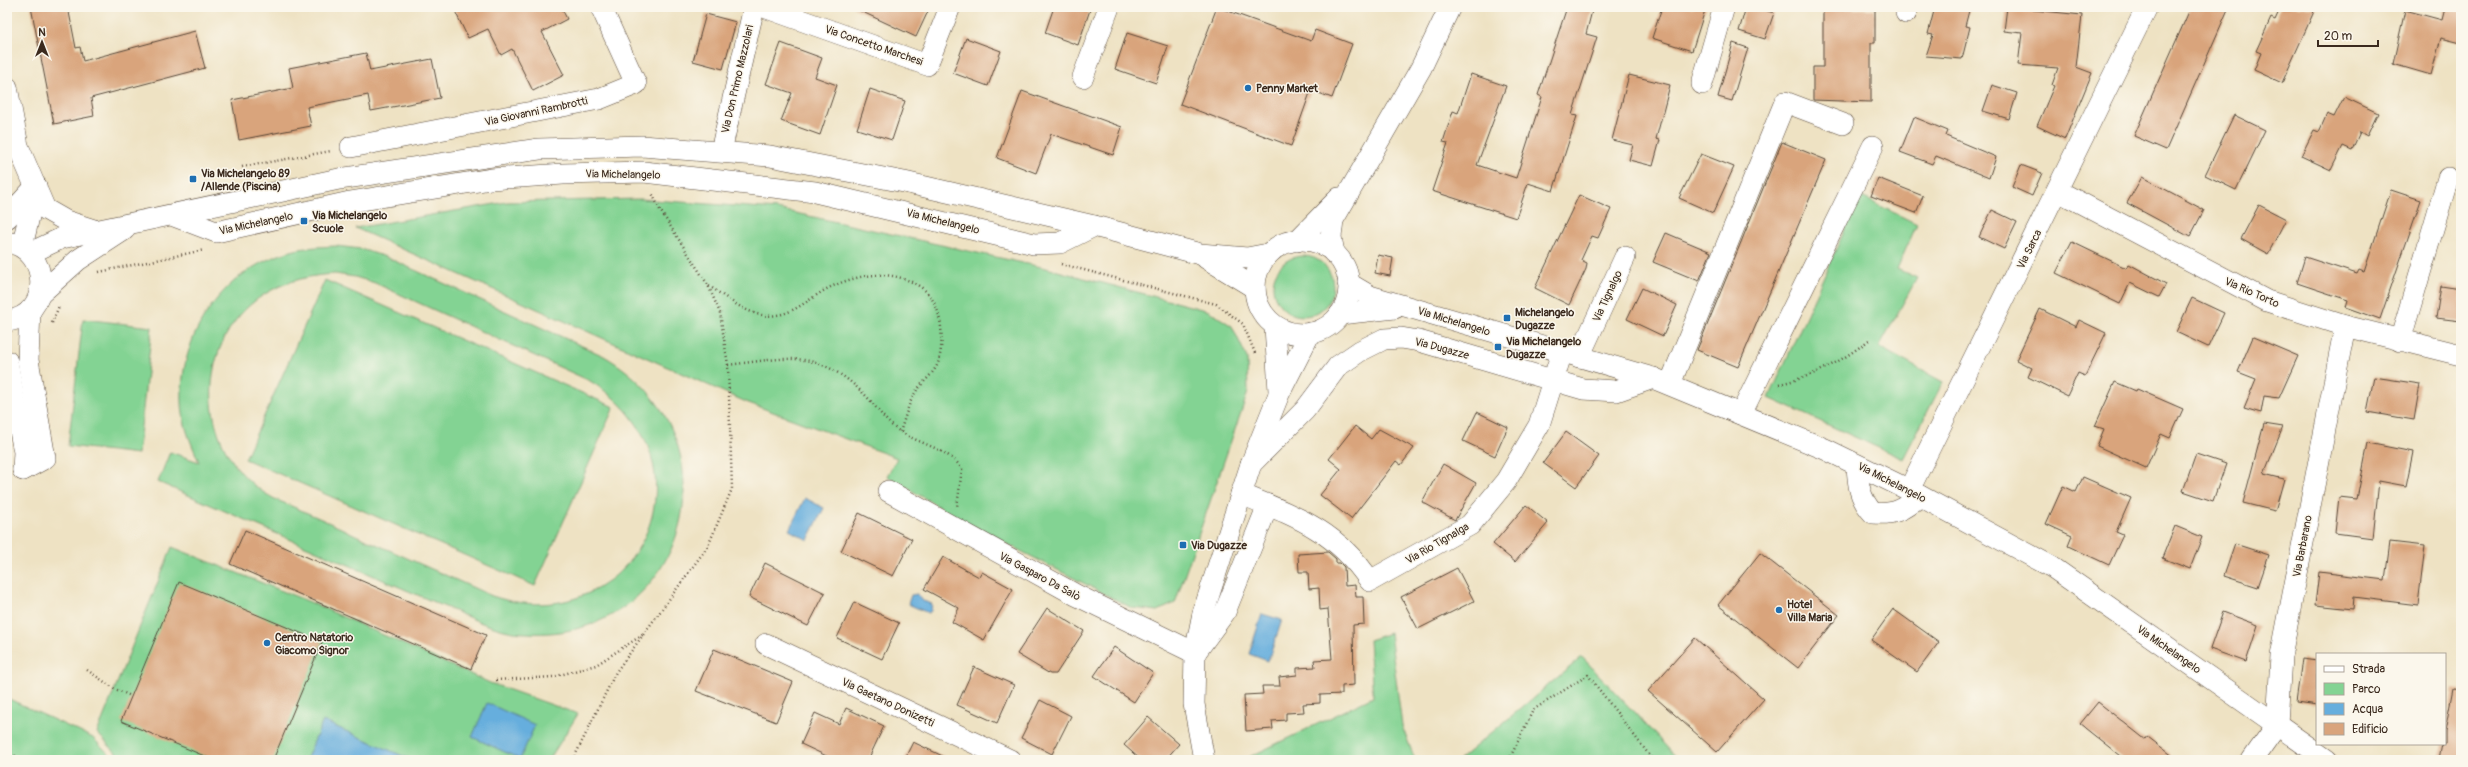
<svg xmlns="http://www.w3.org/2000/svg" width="2468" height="767" viewBox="0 0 2468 767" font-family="Pangolin,sans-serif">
	<rect width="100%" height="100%" fill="#fbf7ec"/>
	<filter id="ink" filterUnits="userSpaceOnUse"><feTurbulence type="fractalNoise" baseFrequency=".025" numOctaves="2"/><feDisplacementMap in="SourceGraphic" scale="8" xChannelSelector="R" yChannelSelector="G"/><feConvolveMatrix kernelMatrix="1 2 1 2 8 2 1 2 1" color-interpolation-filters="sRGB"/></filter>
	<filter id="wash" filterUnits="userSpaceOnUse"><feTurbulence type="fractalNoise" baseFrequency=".012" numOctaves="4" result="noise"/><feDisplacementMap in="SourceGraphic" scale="16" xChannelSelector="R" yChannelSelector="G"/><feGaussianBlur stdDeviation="0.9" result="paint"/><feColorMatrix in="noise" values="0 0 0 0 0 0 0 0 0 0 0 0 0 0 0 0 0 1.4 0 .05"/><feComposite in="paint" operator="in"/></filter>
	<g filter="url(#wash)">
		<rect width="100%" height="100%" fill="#eee2c3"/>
		<g fill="#83d393" stroke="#5f7e58" fill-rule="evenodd">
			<path d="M1860,196L1917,224L1897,269L1917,278L1879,347L1943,382L1903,459L1769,398Z"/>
			<path d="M640,199L777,209L1046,268L1209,311L1232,326L1247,358L1248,392L1175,603L1158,611L1132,608L968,524L887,476L897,458L746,402L355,228L507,202Z"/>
			<path d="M336,246L361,249L386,257L604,356C746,438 686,644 526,633C511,633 496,628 482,623L158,482L170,452L199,462C193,447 185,431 183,414C174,344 217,274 285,253C301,247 318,247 336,246ZM335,274L355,277L375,283L590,381C722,460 637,644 492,596C448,576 404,557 360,537C339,527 317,517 296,508C287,504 275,500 266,494C214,460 197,393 225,337C247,295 289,276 335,274Z"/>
			<circle cx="1303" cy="286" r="30"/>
			<path d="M325,280L614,407L535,586L245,459Z"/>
			<path d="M83,319L152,327L138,454L68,446Z"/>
			<path d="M172,547L310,602L490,683L578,714L549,760H123L97,733Z"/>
			<path d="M1390,633L1402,726L1414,757L1417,760H1243L1373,697L1369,640Z"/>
			<path d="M1582,657L1679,760H1459Z"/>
			<path d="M7,698L93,738L115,760H7Z"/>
		</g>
		<g fill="#66aedd" stroke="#506c7e">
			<path d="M805,498L824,508L808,540L789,530Z"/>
			<path d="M917,594L923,601L932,604L931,611L928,613L908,604L911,595Z"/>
			<path d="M1262,614L1282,620L1268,661L1249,654Z"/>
			<path d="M487,703L535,725L520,759L472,737Z"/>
			<path d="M323,721L412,760H306Z"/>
		</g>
		<g id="blocks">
			<g fill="#d9a47c">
				<path d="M31,7H68L76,48L80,47L83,61L195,31L205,68L91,98L94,116L54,124Z"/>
				<path d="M453,7H561L567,19L542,32L564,75L533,91L512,49L501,55L488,29L468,38Z"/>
				<path d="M852,7H930L916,37Z"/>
				<path d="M1054,7H1091L1078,45L1045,33Z"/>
				<path d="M1217,7L1311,41L1315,30L1352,44L1332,98L1311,90L1291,146L1180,104Z"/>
				<path d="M1567,7H1593L1586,34L1597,37L1572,115L1577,116L1553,191L1528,183L1516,218L1432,191L1448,143L1443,142L1453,111L1458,113L1471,74L1506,86L1477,165L1516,178L1542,97L1538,95Z"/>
				<path d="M1662,7H1706L1692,51L1652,38Z"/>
				<path d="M1746,7H1755L1774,13L1765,39L1739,31Z"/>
				<path d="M1935,7H1970L1965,26L1970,27L1962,59L1926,56L1933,35L1928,34Z"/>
				<path d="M2007,7H2034L2033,10L2082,15L2076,67L2092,73L2065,139L2037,126L2054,86L2052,85L2058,68L2018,65L2022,33L2004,31Z"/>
				<path d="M2191,7H2229L2166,150L2134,136Z"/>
				<path d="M2281,7H2316L2282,83L2254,70L2261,53L2256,51L2271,18L2275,20Z"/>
				<path d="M2445,8L2461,11V43L2441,38L2431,75L2393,64L2405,10L2442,20Z"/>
				<path d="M1823,9H1875V43H1871V102L1813,100V67H1823Z"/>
				<path d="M706,14L736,22L723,69L693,61Z"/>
				<path d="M1127,33L1168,46L1156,83L1115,69Z"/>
				<path d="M966,38L1001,51L988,86L953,73Z"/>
				<path d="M781,43L822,58L815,77L837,85L820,135L781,121L792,93L766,84Z"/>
				<path d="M1733,43L1748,48L1732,101L1718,97Z"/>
				<path d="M366,53L370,71L432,59L440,98L371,111L368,95L307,107L311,126L239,140L232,100L293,88L289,68Z"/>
				<path d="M1629,75L1670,85L1656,139L1660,140L1653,166L1629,160L1633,145L1612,140Z"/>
				<path d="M1992,85L2017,93L2009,119L1983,111Z"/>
				<path d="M870,89L905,101L892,140L857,129Z"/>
				<path d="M1022,91L1122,127L1113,155L1051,134L1036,173L997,158Z"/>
				<path d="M2344,97L2378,113L2367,136L2360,132L2352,150L2343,146L2331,170L2301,156L2314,130L2319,132L2327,114L2334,117Z"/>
				<path d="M2234,115L2265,130L2236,190L2205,175Z"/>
				<path d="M1914,117L1948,131L1946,136L1996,157L1989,178L1936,156L1932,164L1900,152Z"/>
				<path d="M1782,142L1826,160L1738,367L1697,350Z"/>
				<path d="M1701,154L1734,167L1713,213L1679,198Z"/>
				<path d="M2021,165L2042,173L2032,196L2012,187Z"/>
				<path d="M2142,177L2204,210L2190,237L2127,203Z"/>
				<path d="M1878,178L1923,196L1916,213L1871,196Z"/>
				<path d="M2391,190L2421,200L2380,319L2346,307L2348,300L2297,283L2305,257L2357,274L2359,270L2364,272Z"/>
				<path d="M1579,195L1611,209L1598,238L1592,236L1581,260L1587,263L1586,269L1569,305L1535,288Z"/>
				<path d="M2259,205L2286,219L2268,254L2241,239Z"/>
				<path d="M1992,210L2017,222L2004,249L1979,237Z"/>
				<path d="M1666,233L1711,252L1699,281L1653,262Z"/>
				<path d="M2072,242L2126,268L2129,264L2166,284L2159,297L2130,283L2120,304L2056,273Z"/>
				<path d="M1378,255L1393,258L1390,276L1375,273Z"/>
				<path d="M2441,286L2461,289V321L2436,318Z"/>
				<path d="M1642,288L1677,305L1663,336L1627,319Z"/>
				<path d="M2192,298L2224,313L2208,347L2176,332Z"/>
				<path d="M2040,309L2076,327L2079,320L2106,333L2085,376L2078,373L2067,396L2028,377L2032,368L2016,360Z"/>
				<path d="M2253,337L2298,356L2279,398L2264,396L2261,413L2244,408L2256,379L2238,372Z"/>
				<path d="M2374,377L2420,384L2414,420L2367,412Z"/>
				<path d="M2115,382L2136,391L2137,389L2183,409L2170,438L2161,434L2146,468L2097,446L2104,429L2095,426Z"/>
				<path d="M1477,412L1508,427L1495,456L1463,441Z"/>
				<path d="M2264,424L2283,427L2264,474L2284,479L2275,511L2243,503Z"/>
				<path d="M1355,426L1371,439L1379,429L1414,448L1401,465L1396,461L1351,519L1320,495L1341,469L1329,459Z"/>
				<path d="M1566,432L1599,456L1576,487L1543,463Z"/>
				<path d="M2368,443L2413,452L2406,486L2379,481L2373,538L2335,533L2339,497L2357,499Z"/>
				<path d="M2196,454L2226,464L2213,501L2183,491Z"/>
				<path d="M1443,464L1476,483L1455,520L1422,502Z"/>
				<path d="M2083,477L2131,498L2116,532L2123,535L2109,565L2068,546L2072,536L2046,524L2063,486L2076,492Z"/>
				<path d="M1526,505L1548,523L1515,562L1493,544Z"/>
				<path d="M859,513L912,539L893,576L841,551Z"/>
				<path d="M2175,526L2202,537L2190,569L2162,558Z"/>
				<path d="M245,530L486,635L471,669L230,564Z"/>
				<path d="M2390,542L2425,546L2418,605L2354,597L2353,609L2315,605L2319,572L2385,580Z"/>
				<path d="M2235,544L2269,555L2258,587L2224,576Z"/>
				<path d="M1328,552L1336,559V563H1340L1344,567L1345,586L1355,585L1356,597H1363L1364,624L1353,625L1354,685L1342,686V694L1320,695V703L1303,704L1304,712L1286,713V720L1272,721L1273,729L1246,731L1244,695L1263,694L1262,686H1280L1279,677L1297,675V668L1315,667L1314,660L1332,659L1328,609L1320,610L1319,588L1309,589L1308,572H1299L1298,554Z"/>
				<path d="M1760,553L1839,615L1798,668L1718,605Z"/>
				<path d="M943,557L979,577L982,572L1013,589L984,640L952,622L959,608L924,589Z"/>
				<path d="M765,563L825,593L808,626L749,597Z"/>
				<path d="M1457,568L1474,601L1418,629L1401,597Z"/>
				<path d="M179,582L322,642L273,760H214L121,721Z"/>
				<path d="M854,602L899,623L882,659L837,638Z"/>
				<path d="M1047,608L1084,631L1056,674H1050L1017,654Z"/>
				<path d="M1893,609L1939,642L1917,672L1871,640Z"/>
				<path d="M2223,612L2258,625L2246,662L2210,649Z"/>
				<path d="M1695,638L1764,699L1717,752L1648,691Z"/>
				<path d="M1114,647L1153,673L1134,702L1094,676Z"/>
				<path d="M714,649L793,682L776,722L696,691Z"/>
				<path d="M2302,659L2317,661V705L2296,702Z"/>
				<path d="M974,667L1014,685L997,723L957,705Z"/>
				<path d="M2453,689L2461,690V760H2439L2442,744H2445V731Z"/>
				<path d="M1040,700L1071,716L1052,754L1021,738Z"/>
				<path d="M2098,702L2146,740L2148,737L2178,760H2125L2080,724Z"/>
				<path d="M846,708L884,726L868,760H835L801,744L815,713L839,724Z"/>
				<path d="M1148,717L1179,744L1165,760H1141L1124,745Z"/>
				<path d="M913,742L951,760H904Z"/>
			</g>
		</g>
	</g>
	<g filter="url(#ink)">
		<use href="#blocks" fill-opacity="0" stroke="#564637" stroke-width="1"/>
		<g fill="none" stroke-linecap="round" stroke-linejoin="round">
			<g stroke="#564637" stroke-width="22">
				<g id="minor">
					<path d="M764,7L927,65L950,7"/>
					<path d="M1906,13L1908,7"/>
					<path d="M1083,77L1109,7"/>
					<path d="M1702,84L1724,7"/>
					<path d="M7,87L18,146L45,209L66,221L97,231"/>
					<path d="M351,147L599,99L636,84L601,7"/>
					<path d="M721,151L754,7"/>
					<path d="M2058,191L2267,301L2345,326L2461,355"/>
					<path d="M174,216L216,232L350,202L491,179L563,174L644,172L815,192L1034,244L1060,243L1094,226"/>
					<path d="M7,218L36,186"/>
					<circle cx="1302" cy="287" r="47"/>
					<path d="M1297,241L1339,198"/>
					<path d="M7,242C51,249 53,316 7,321"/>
					<path d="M22,247L36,186"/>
					<path d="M30,253L62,238L339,179L539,149L642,146L770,156L904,182L1094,226L1200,254L1247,258L1268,254"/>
					<path d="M1334,253L1331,237L1333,220L1421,68L1450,7"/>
					<path d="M1206,258L1255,288"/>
					<path d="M1348,283L1370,296L1653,378L1825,449L1909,490L2052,567L2327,760"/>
					<path d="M40,294L78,260L124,230"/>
					<path d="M1340,314L1395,308"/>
					<path d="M1275,326L1279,391"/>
					<path d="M2400,341L2448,178"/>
					<path d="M1579,357L1625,257"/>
					<path d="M7,361L24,452L23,470"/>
					<path d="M1670,384L1785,102L1843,124"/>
					<path d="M1741,414L1873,146"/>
					<path d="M1251,464L1305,410L1338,366L1360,351L1384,339L1401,338L1419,341L1583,389L1616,391L1653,378"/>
					<path d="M1857,465C1858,484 1859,498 1873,513C1895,515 1903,510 1920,496"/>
					<path d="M23,470L45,458L28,360L30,310"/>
					<path d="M1909,490L2147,7"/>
					<path d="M888,491L1076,595L1195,653L1225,612L1268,505"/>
					<path d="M1241,494C1295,516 1336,530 1370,581L1470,525L1506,481L1539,425L1562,352"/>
					<path d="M766,644L1010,760"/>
					<path d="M1204,760L1194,704L1195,653L1203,613L1251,464L1279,394L1310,333"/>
					<path d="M2252,760L2277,725L2281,656L2345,326"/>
				</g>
			</g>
			<g stroke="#564637" stroke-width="2.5" stroke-dasharray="1 3" stroke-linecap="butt">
				<path d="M242,167L331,151"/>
				<path d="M1061,264L1216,304L1243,324L1255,353"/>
				<path d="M99,272L204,250"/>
				<path d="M709,286C728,298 752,320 777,315C798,312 814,294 833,286C862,273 895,269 922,288C941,302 944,333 940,355C938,371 926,378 917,390C909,401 905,418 900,432"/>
				<path d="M52,323L59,306"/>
				<path d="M728,365C786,358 817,348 863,393C876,405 885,423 901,432C922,445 949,449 962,469L957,507"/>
				<path d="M1779,384C1814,377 1842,361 1869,340"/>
				<path d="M87,670L115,689L131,696"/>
				<path d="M496,680L553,677L596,665L644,634"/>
				<path d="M7,758L15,756L24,760"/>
				<path d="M573,760L616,672L708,546L732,489L728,365L720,313L708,285L660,210L652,193"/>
				<path d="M1509,760L1533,710L1588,675L1653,760"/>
			</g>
			<use href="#minor" stroke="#fff" stroke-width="21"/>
		</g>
	</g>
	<g fill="#1f6fb2" stroke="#fbf7ec" stroke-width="1.5">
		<circle cx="1248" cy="88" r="4"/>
		<rect x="189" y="175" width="8" height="8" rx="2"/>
		<rect x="300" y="217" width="8" height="8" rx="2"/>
		<rect x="1503" y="314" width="8" height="8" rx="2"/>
		<rect x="1494" y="343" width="8" height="8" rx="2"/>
		<rect x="1179" y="541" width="8" height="8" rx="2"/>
		<circle cx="1779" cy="610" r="4"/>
		<circle cx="267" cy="643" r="4"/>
	</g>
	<g text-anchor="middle" stroke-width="3" stroke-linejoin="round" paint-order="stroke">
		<g font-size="11" fill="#3b2a1e" stroke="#fbf7ec">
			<text transform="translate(874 45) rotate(19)" y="4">Via Concetto Marchesi</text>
			<text transform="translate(737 79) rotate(-77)" y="4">Via Don Primo Mazzolari</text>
			<text transform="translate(536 111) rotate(-12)" y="4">Via Giovanni Rambrotti</text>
			<text transform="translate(623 174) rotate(1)" y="4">Via Michelangelo</text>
			<text transform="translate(943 221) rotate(14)" y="4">Via Michelangelo</text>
			<text transform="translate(256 223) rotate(-12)" y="4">Via Michelangelo</text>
			<text transform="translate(2029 249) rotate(-64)" y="4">Via Sarca</text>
			<text transform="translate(2252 292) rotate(24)" y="4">Via Rio Torto</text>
			<text transform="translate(1607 296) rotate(-65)" y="4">Via Tignalgo</text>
			<text transform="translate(1454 321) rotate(17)" y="4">Via Michelangelo</text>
			<text transform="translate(1442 348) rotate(15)" y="4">Via Dugazze</text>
			<text transform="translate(1892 482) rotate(27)" y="4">Via Michelangelo</text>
			<text transform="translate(1437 543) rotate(-30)" y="4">Via Rio Tignalga</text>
			<text transform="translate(2302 546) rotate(-79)" y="4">Via Barbarano</text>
			<text transform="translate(1040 576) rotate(28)" y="4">Via Gasparo Da Salò</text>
			<text transform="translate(2169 649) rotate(35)" y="4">Via Michelangelo</text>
			<text transform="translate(888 702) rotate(25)" y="4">Via Gaetano Donizetti</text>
		</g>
		<g font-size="11" font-weight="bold" fill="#3b2a1e" stroke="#fbf7ec" text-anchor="start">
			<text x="1256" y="92">Penny Market</text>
			<text x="201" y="177">Via Michelangelo 89<tspan x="201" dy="13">/Allende (Piscina)</tspan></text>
			<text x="312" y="219">Via Michelangelo<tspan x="312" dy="13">Scuole</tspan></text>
			<text x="1515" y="316">Michelangelo<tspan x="1515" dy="13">Dugazze</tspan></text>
			<text x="1506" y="345">Via Michelangelo<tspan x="1506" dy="13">Dugazze</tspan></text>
			<text x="1191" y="549">Via Dugazze</text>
			<text x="1787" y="608">Hotel<tspan x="1787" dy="13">Villa Maria</tspan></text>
			<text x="275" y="641">Centro Natatorio<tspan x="275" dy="13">Giacomo Signor</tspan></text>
		</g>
	</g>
	<rect width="2468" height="767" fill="none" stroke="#fbf7ec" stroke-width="24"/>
	<rect x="2316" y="653" width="130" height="92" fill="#fbf7ec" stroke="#aea59a"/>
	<rect x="2324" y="666" width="20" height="6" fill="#ffffff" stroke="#aea59a"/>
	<text x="2352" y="673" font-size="12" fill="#3b2a1e">Strada</text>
	<rect x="2324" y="683" width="20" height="12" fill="#83d393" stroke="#aea59a"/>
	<text x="2352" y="693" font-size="12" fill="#3b2a1e">Parco</text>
	<rect x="2324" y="703" width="20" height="12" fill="#66aedd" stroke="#aea59a"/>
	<text x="2352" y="713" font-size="12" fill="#3b2a1e">Acqua</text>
	<rect x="2324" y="723" width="20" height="12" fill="#d9a47c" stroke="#aea59a"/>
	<text x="2352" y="733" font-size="12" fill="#3b2a1e">Edificio</text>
	<g transform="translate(42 42)" stroke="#fbf7ec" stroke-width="3" paint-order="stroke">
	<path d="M0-3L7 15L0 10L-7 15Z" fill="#3b2a1e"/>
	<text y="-6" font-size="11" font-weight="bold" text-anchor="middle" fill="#3b2a1e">N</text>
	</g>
	<path d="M2318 40v6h60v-6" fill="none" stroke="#3b2a1e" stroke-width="2"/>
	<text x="2324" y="40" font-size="12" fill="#3b2a1e" stroke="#fbf7ec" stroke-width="3" paint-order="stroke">20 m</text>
</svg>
